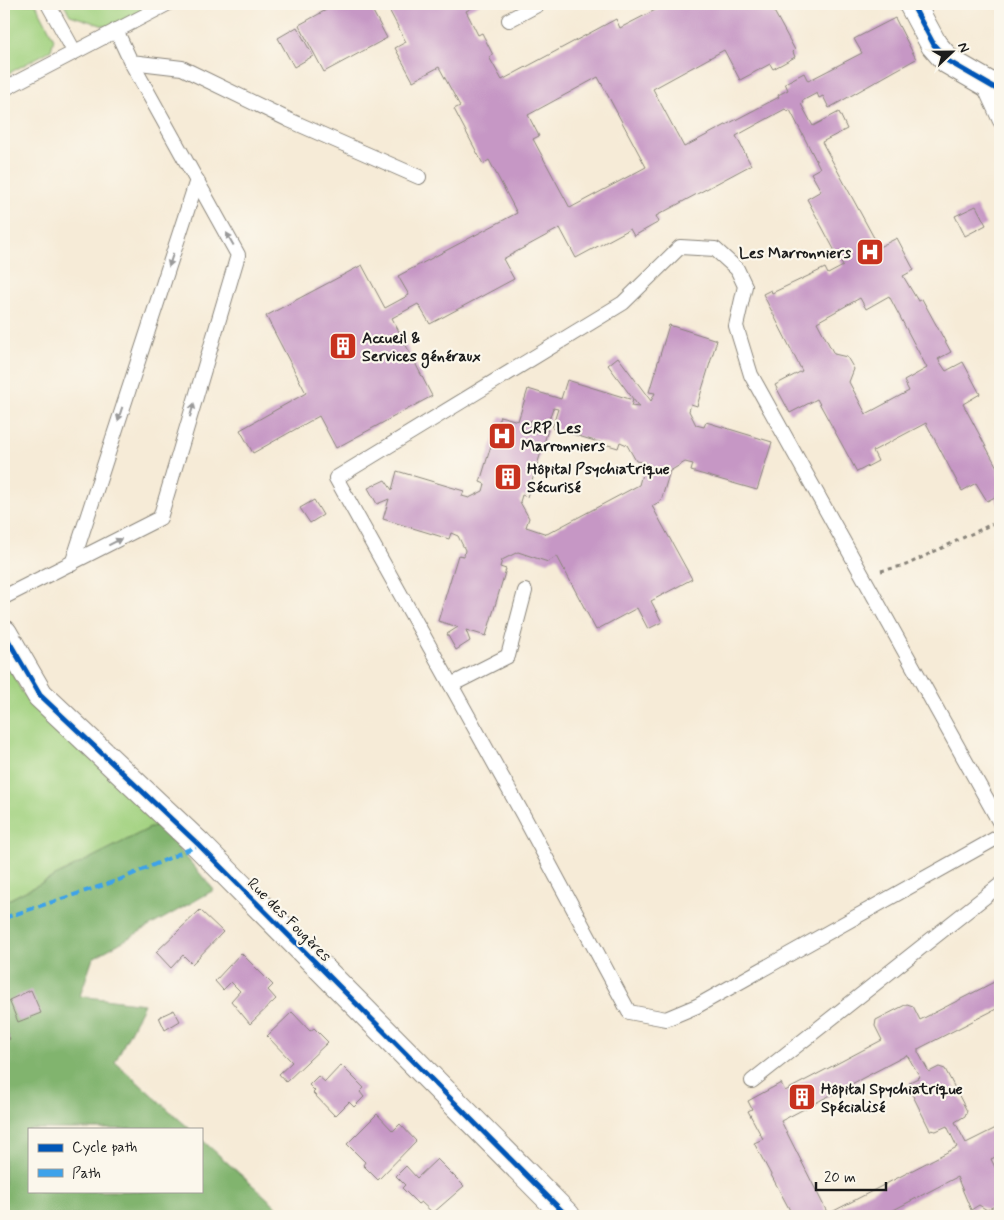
<svg xmlns="http://www.w3.org/2000/svg" width="1004" height="1220" viewBox="0 0 1004 1220" font-family="Mynerve,sans-serif">
	<rect width="100%" height="100%" fill="#fbf7ec"/>
	<filter id="ink" filterUnits="userSpaceOnUse"><feTurbulence type="fractalNoise" baseFrequency=".02" numOctaves="2"/><feDisplacementMap in="SourceGraphic" scale="10" xChannelSelector="R" yChannelSelector="G"/><feConvolveMatrix kernelMatrix="1 2 1 2 8 2 1 2 1" color-interpolation-filters="sRGB"/></filter>
	<filter id="wash" filterUnits="userSpaceOnUse"><feTurbulence type="fractalNoise" baseFrequency=".0096" numOctaves="4" result="noise"/><feDisplacementMap in="SourceGraphic" scale="20" xChannelSelector="R" yChannelSelector="G"/><feGaussianBlur stdDeviation="1.12" result="paint"/><feColorMatrix in="noise" values="0 0 0 0 0 0 0 0 0 0 0 0 0 0 0 0 0 1.4 0 .05"/><feComposite in="paint" operator="in"/></filter>
	<g filter="url(#wash)">
		<rect width="100%" height="100%" fill="#f6ebd7"/>
		<g fill="#a2d280" stroke="#5f774e">
			<path d="M4,4H36L54,39L51,50L4,76Z"/>
			<path d="M64,4H167L116,30L70,15Z"/>
			<path d="M4,658L22,692L158,824L4,902Z"/>
		</g>
		<path fill="#81b46e" stroke="#4e6845" d="M158,824L214,890L93,958L80,996L144,1004L115,1062L190,1129H29V1191H201V1139L287,1216H4V902Z"/>
		<g id="blocks">
			<g fill="#c697c5" fill-rule="evenodd">
				<path d="M337,4H369L387,38L324,72L299,25Z"/>
				<path d="M386,4H480L466,11L478,35L482,33L493,55L489,57L502,80L616,19L620,28L667,4H770L795,50L793,52L795,57L773,69L770,64L740,80L724,50L653,89L684,147L779,97L778,95L788,90L785,83L804,73L808,81L862,53L854,39L895,18L916,59L829,108L823,96L819,98L817,93L802,101L803,103L801,104L813,126L839,112L847,129L822,142L879,247L897,238L914,270L903,276L918,301L922,299L951,352L938,359L946,371L963,362L980,394L963,404L999,471L997,472L1000,479V507L995,497L987,501L976,483L962,491L926,423L873,451L878,461L857,472L817,399L790,413L775,385L802,371L763,294L771,290L772,293L825,268L828,274L843,266L807,199L821,191L811,173L820,168L790,110L787,111L785,109L736,136L751,165L656,216L659,222L634,236L630,229L576,258L560,228L503,259L514,279L430,324L418,304L392,318L432,396L336,448L319,416L253,453L240,430L306,393L266,316L362,265L385,308L409,295L398,276L517,213L489,160L483,164L454,109L460,106L439,67L413,81L395,48L406,42ZM598,77L646,167L570,208L533,139L539,136L528,115ZM889,296L927,368L904,381L909,391L866,414L849,382L854,369L847,357L834,354L817,322L860,298L866,309Z"/>
				<path d="M297,27L313,56L294,67L278,38Z"/>
				<path d="M976,206L986,225L965,236L955,216Z"/>
				<path d="M669,325L717,340L697,406L691,404L689,411L696,425L704,427L706,422L772,442L757,490L691,471L693,464L685,462L670,471L661,501L652,506L692,579L651,601L662,622L648,629L637,608L596,630L557,556L548,562L518,552L502,560L500,567L506,569L486,636L466,630L470,641L456,650L447,634L458,627L438,621L458,555L464,556L465,550L458,536L451,533L449,539L383,519L389,499L377,504L368,488L385,480L392,490L397,471L464,491L462,496L469,498L483,491L485,484L480,482L500,416L518,421L528,389L561,399L567,380L633,400L631,406L639,407L608,365L618,357L651,401L655,393L649,392ZM553,408L558,409L552,428L618,448L620,442L627,445L636,461L645,463L639,485L547,534L526,527L529,518L520,502L522,495L527,497L548,430L529,425L531,420L547,425Z"/>
				<path d="M314,500L323,515L310,523L300,508Z"/>
				<path d="M200,910L223,932L192,964L183,955L171,968L156,952Z"/>
				<path d="M241,953L273,985L268,990L276,999L250,1024L231,1001L240,991L231,982L223,990L215,981Z"/>
				<path d="M1000,979V1007L918,1049V1052L929,1072L939,1067L945,1069L967,1111L965,1116L955,1122L966,1143L1000,1126V1155L991,1159L1000,1177V1203L987,1210L979,1205L971,1210L957,1177L882,1216H793L754,1143L763,1139L748,1111L752,1109L748,1101L781,1083L785,1091L882,1040L875,1026L876,1020L907,1004L913,1006L920,1020ZM907,1055L920,1077L910,1082L909,1088L930,1130L936,1131L947,1126L957,1147L828,1214L781,1121Z"/>
				<path d="M31,990L41,1013L18,1022L9,1000Z"/>
				<path d="M174,1010L180,1021L165,1030L159,1017Z"/>
				<path d="M292,1012L310,1031L314,1028L328,1042L286,1082L279,1074L292,1062L267,1036Z"/>
				<path d="M4,1027L10,1039L4,1042Z"/>
				<path d="M341,1065L364,1088L360,1092L364,1097L354,1107L349,1102L335,1116L313,1093L315,1091L309,1085L318,1076L325,1082Z"/>
				<path d="M377,1114L393,1131L400,1124L416,1141L378,1180L363,1165L365,1162L347,1144Z"/>
				<path d="M437,1159L464,1186L433,1213L421,1202L418,1204L402,1188L405,1185L396,1176L406,1166L417,1178Z"/>
			</g>
		</g>
	</g>
	<g filter="url(#ink)">
		<use href="#blocks" fill-opacity="0" stroke="#89847a" stroke-width="1"/>
		<g fill="none" stroke-linecap="round" stroke-linejoin="round">
			<g stroke="#89847a" stroke-width="16">
				<g id="lane">
					<path d="M48,4L74,51"/>
					<path d="M509,20L539,4"/>
					<path d="M131,62L182,68L289,120L419,177"/>
					<path d="M983,84L1000,121"/>
					<path d="M4,89L167,4"/>
					<path d="M72,564L197,180"/>
					<path d="M4,597L160,518L238,255L131,62L116,30"/>
					<path d="M451,685L508,656L525,591"/>
					<path d="M1000,823L751,375L736,326L745,286L737,269L715,249L680,247L623,303L336,478L522,813L629,1012L666,1019L697,1006L1000,836"/>
					<path d="M752,1081L1000,885"/>
				</g>
			</g>
			<g stroke="#89847a" stroke-width="28">
				<g id="street">
					<path d="M912,4L934,45L948,61L1000,91"/>
					<path d="M4,633L40,695L199,845L567,1216"/>
				</g>
			</g>
			<path stroke="#89847a" stroke-width="3" stroke-dasharray="4 4" stroke-linecap="butt" d="M881,571L906,565L992,524"/>
			<use href="#lane" stroke="#fff" stroke-width="14"/>
			<use href="#street" stroke="#fff" stroke-width="26"/>
			<path stroke="#3da2ea" stroke-width="4" stroke-dasharray="8 4" stroke-linecap="butt" d="M4,918L119,880L199,845"/>
			<g stroke="#fbf7ec" stroke-width="8">
				<g id="cycleway">
					<path d="M912,4L934,45L948,61L1000,91"/>
					<path d="M4,633L40,695L199,845L567,1216"/>
				</g>
			</g>
			<use href="#cycleway" stroke="#0057b8" stroke-width="5"/>
		</g>
		<defs><path id="oneway-solid" d="M-6-.8H1V-3.2L6.5 0L1 3.2V.8H-6Z" transform="scale(1.25)"/></defs>
		<g fill="#999">
			<use href="#oneway-solid" transform="translate(230 239) rotate(-119)"/>
			<use href="#oneway-solid" transform="translate(171 260) rotate(108)"/>
			<use href="#oneway-solid" transform="translate(192 410) rotate(-73)"/>
			<use href="#oneway-solid" transform="translate(120 414) rotate(108)"/>
			<use href="#oneway-solid" transform="translate(115 542) rotate(-27)"/>
		</g>
	</g>
	<defs>
		<g id="hospital-square" transform="scale(1.4375)"><rect x="-9" y="-9" width="18" height="18" rx="4" fill="#c8321e" stroke="#fbf7ec"/><path d="M-5-5h3v3.5h4V-5h3V5h-3V1.5h-4V5h-3Z" fill="#fff"/></g>
		<g id="building-square" transform="scale(1.4375)"><rect x="-9" y="-9" width="18" height="18" rx="4" fill="#c8321e" stroke="#fbf7ec"/><path d="M-4-6H4V6H1V3H-1V6H-4ZM-2.5-4.3h1.7v1.8h-1.7ZM.8-4.3h1.7v1.8H.8ZM-2.5-1h1.7V.8h-1.7ZM.8-1h1.7V.8H.8Z" fill="#fff"/></g>
	</defs>
	<g fill-rule="evenodd">
		<use href="#hospital-square" x="870" y="252"/>
		<use href="#building-square" x="343" y="346"/>
		<use href="#hospital-square" x="502" y="436"/>
		<use href="#building-square" x="508" y="477"/>
		<use href="#building-square" x="802" y="1097"/>
	</g>
	<g text-anchor="middle" stroke-width="4.5" stroke-linejoin="round" paint-order="stroke">
		<g font-size="16" font-weight="bold" fill="#1c1c1c" stroke="#fbf7ec" text-anchor="start">
			<text x="851" y="258" text-anchor="end">Les Marronniers</text>
			<text x="362" y="343">Accueil &amp;<tspan x="362" dy="18">Services généraux</tspan></text>
			<text x="521" y="433">CRP Les<tspan x="521" dy="18">Marronniers</tspan></text>
			<text x="527" y="474">Hôpital Psychiatrique<tspan x="527" dy="18">Sécurisé</tspan></text>
			<text x="821" y="1094">Hôpital Spychiatrique<tspan x="821" dy="18">Spécialisé</tspan></text>
		</g>
		<g font-size="16" fill="#1c1c1c" stroke="#fbf7ec">
			<text transform="translate(290 919) rotate(45)" y="6">Rue des Fougères</text>
		</g>
	</g>
	<rect width="1004" height="1220" fill="none" stroke="#fbf7ec" stroke-width="20"/>
	<rect x="28" y="1128" width="175" height="65" fill="#fbf7ec" stroke="#a29f99"/>
	<rect x="38" y="1144" width="25" height="8" fill="#0057b8" stroke="#a29f99"/>
	<text x="72" y="1152" font-size="15" fill="#1c1c1c">Cycle path</text>
	<rect x="38" y="1169" width="25" height="8" fill="#3da2ea" stroke="#a29f99"/>
	<text x="72" y="1178" font-size="15" fill="#1c1c1c">Path</text>
	<g transform="translate(952 52) rotate(68)" stroke="#fbf7ec" stroke-width="4" paint-order="stroke">
	<path d="M0-4L9 19L0 12L-9 19Z" fill="#1c1c1c"/>
	<text y="-8" font-size="14" font-weight="bold" text-anchor="middle" fill="#1c1c1c">N</text>
	</g>
	<path d="M816 1182v8h70v-8" fill="none" stroke="#1c1c1c" stroke-width="2.5"/>
	<text x="824" y="1182" font-size="15" fill="#1c1c1c" stroke="#fbf7ec" stroke-width="4" paint-order="stroke">20 m</text>
</svg>
